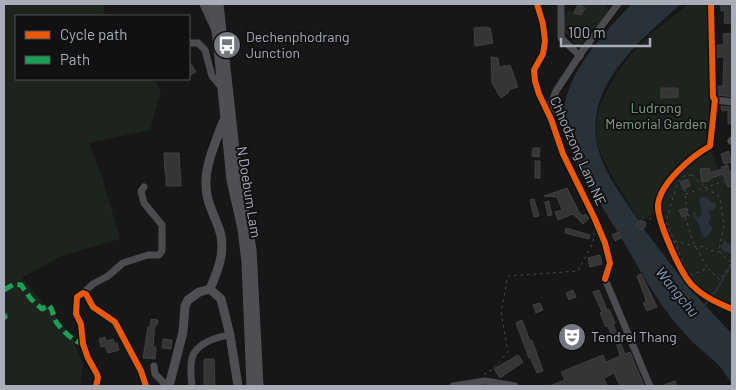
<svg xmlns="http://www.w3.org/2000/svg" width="736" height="390" viewBox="0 0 736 390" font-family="Barlow,sans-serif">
	<rect width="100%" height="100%" fill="#171717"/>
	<g fill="#1d241e">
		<path d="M4,4H103L105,16H16V79H154L161,90L150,130L89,143L102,177L120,239L61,256L22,278L72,336L83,365L80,386H4Z"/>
		<path d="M579,4H605L609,10L578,48L559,25L568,10L581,15L585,8Z"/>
		<path d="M689,4H707L709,19V146C682,165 657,176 655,213L643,220H639C626,196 599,163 596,136C592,102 626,56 650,35C663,24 676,14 689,4Z"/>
		<path d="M706,152H712L719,172L732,170V307C723,303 713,299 705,293C689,282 682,266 675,249C669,237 663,223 661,209C658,186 688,162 706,152Z"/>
	</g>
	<g fill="#2a3239">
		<path d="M632,4H681C640,40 580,89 599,152C606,176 625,200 639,221L636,223L640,230L643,228L689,288L732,334V385C722,365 713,360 697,346C689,339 681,329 674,321C650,292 635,259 615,228C597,198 566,153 564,119C561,78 605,31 632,4Z"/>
		<path d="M703,197L708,198L711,202H715L716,207L713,211L710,210L709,212L711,219L708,222L713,229L706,238L702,235V231L700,230C700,221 691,219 693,210L698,218C705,212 699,205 699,198Z"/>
		<path d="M724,240L728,244L732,243V254L723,251L721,248Z"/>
	</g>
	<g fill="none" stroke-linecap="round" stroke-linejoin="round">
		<path stroke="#2a3239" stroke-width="2" d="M705,305L717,289L732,264"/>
	</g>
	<g fill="#353536" stroke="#3f4043">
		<path d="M578,4L585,8L581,15L574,13Z"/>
		<path d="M720,4H732V24L724,23L725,11H721Z"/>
		<path d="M484,27L490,28L493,43L475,46L474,28Z"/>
		<path d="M732,33V97L718,95V86H723L724,57H717V45H724L723,34Z"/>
		<path d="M491,57L498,58L499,67L510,65L518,87L508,90L509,92L501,98L492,83Z"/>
		<path d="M189,61L196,72L189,76Z"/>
		<path d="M661,88H678V97L661,98Z"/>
		<path d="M721,106L732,107V123L728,124V110L722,111Z"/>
		<path d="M533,148H540L539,157L532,156Z"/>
		<path d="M729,151L731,162L724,164L721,154Z"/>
		<path d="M164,153H179L181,186H166V172H165Z"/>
		<rect x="535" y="161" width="5" height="17"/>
		<path d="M728,165L729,172L732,171V186L728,187L723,174L709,179V181L702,182L700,169L709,168L710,173L722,169L721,167Z"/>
		<path d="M688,179L690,186L683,189L680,182Z"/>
		<path d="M567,188L579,212L583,216L585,214L589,218L583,224L573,214L558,220L555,212L562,210L557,197L544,196Z"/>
		<path d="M534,199L539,216L534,217L530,200Z"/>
		<path d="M549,201L552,215L548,216L545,202Z"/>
		<path d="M686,208L688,215L682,217L679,210Z"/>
		<circle cx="641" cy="225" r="4.5"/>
		<path d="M566,228L590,235L589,239L565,233Z"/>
		<path d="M618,232L621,238L615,241L612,235Z"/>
		<path d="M600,255L602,264L590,267L588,258Z"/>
		<path d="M641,274L657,307L647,311L643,303L646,302L645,297L637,276Z"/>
		<path d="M573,290L576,297L569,300L566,293Z"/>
		<path d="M599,290L607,310L609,309L615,323L613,324L625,354L630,352L644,386H620L614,373L604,378L607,386H549L565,380L561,372L603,355L606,362L620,356L615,338L613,339L608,326L606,327L600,313L602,312L593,292Z"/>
		<path d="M540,303L543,310L536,313L533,305Z"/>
		<path d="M151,319L158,320L157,325H155L153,347H156L155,359L143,358L148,327H150Z"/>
		<path d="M522,320L530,341L532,340L543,371L537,373L530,357L529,358L516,323Z"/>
		<path d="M105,337L106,341L113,339L115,344L117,343L119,350L108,353L105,346L101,347L99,339Z"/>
		<path d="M163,339L172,340L171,349L162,348Z"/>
		<path d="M518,355L523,362L500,378L494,369Z"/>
		<path d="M204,359H214L215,386H204Z"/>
		<path d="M675,381L677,386H661Z"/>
	</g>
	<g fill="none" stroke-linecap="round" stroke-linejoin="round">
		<g stroke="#4d4e52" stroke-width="1" stroke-dasharray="2.5 4" stroke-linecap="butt">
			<path d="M692,175L709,191L715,193L720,198L724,225L719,250L723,256L732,262L720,280L708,268L692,275L688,274L666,222C670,208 674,195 678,182L684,176Z"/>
			<path d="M685,189L686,205L689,216H685L693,242L707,267"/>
			<path d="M686,194L724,181"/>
			<path d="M644,223L654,216"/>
			<path d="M675,241L697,247L705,246L708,250L719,252"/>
			<path d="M485,375V373L492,370L508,352L501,312L508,276L578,271L593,243L594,233"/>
		</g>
		<g stroke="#4b4c50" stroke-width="7">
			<path d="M203,4L213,26"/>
			<path d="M537,4L543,24L545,41L543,54L534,70L535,81L539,94L551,119L563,154L594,217L605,243L610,263L605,279L650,386"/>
			<path d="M561,4V38L580,56"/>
			<path d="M711,4L713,97L715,100L710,146C692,156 660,183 658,205C657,221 681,275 693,286C704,297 718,303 732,309"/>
			<path d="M189,43H198L205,50L212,76L222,88"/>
			<path d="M715,100L732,102"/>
			<path d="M551,117V104L556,91L581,53L618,4"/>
			<path d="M731,141L732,140"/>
			<path d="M83,293L93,284L108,276L123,263L148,255H159L162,251V225L144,203L141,191L144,187"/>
			<path d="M154,366L155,374L167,386"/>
			<path d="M96,386L98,378L97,374L88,358L83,344L81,324L76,314L77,297L83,293L86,294L93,307L115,322L141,371L146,386"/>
			<path d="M192,386C191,378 190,367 192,358C196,343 217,337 230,335"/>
			<path d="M453,386L485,381L515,386"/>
		</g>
		<g stroke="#4d4f52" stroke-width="9">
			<path d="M212,4L217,38L231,180L242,229L246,262L251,386"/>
			<path d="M219,4L238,177L252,249L259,386"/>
			<path d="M210,289C219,268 227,248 218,226C213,212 206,201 206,185C205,165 216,141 223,122"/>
			<path d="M169,386L183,332L185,306L188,300L199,292L210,289L221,299L230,335L238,386"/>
		</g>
		<g stroke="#1a9f57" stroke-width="5" stroke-dasharray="10 5" stroke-linecap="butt">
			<path d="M4,290L14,284L21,285L31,299L42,309L49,305C53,310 53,315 55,320C60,329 74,342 83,344"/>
			<path d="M4,314L5,317H4"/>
		</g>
		<g stroke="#111113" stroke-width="9">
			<g id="cycleway">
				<path d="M537,4L543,24L545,41L543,54L534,70L535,81L539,94L551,119L563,154L594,217L605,243L610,263L605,279"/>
				<path d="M711,4L713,97L715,100L710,146C692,156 660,183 658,205C657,221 681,275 693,286C704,297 718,303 732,309"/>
				<path d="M96,386L98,378L97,374L88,358L83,344L81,324L76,314L77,297L83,293L86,294L93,307L115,322L141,371L146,386"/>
			</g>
		</g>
		<use href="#cycleway" stroke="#e8590c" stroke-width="6"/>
	</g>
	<defs>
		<g id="bus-disc" transform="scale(1.4375)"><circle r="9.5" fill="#757880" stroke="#111113"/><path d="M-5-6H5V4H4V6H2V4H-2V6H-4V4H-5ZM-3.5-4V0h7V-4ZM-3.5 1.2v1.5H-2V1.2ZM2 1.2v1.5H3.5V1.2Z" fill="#fff"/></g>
		<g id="theatre-disc" transform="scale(1.4375)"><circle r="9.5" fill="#757880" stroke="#111113"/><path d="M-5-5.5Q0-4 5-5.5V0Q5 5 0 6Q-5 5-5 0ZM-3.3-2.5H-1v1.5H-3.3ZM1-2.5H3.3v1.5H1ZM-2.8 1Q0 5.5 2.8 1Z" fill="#fff"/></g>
	</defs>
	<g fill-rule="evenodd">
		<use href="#bus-disc" x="227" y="45"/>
		<use href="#theatre-disc" x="572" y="337"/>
	</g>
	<g text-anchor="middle" stroke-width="4" stroke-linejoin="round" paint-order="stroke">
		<g font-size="14" fill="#a8adb8" stroke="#111113" text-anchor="start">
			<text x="246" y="42">Dechenphodrang<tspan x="246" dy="16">Junction</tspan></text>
			<text x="591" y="342">Tendrel Thang</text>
		</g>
		<g font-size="14" fill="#7fa381" stroke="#111113">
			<text x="656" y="113">Ludrong<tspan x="656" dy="16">Memorial Garden</tspan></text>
		</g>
		<g font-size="14" fill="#a8adb8" stroke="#111113">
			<text transform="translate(578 151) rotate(66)" y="5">Chhodzong Lam NE</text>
			<text transform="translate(249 192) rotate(81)" y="5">N Doebum Lam</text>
		</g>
		<g font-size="15" font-style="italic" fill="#7f9bb3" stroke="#111113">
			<text transform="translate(677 292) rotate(51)" y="5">Wangchu</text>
		</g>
	</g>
	<rect width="736" height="390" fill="none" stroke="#a8adb8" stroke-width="10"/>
	<rect x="15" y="15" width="175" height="65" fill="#111113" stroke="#4d4f55"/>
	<rect x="25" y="31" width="25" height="8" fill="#e8590c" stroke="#4d4f55"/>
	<text x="60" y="40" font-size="15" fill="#a8adb8">Cycle path</text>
	<rect x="25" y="56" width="25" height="8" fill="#1a9f57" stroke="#4d4f55"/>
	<text x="60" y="65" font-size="15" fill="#a8adb8">Path</text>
	<path d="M561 38v8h89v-8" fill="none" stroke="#a8adb8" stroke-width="2.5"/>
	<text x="568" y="38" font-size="15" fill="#a8adb8" stroke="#111113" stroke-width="4" paint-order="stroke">100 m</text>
</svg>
